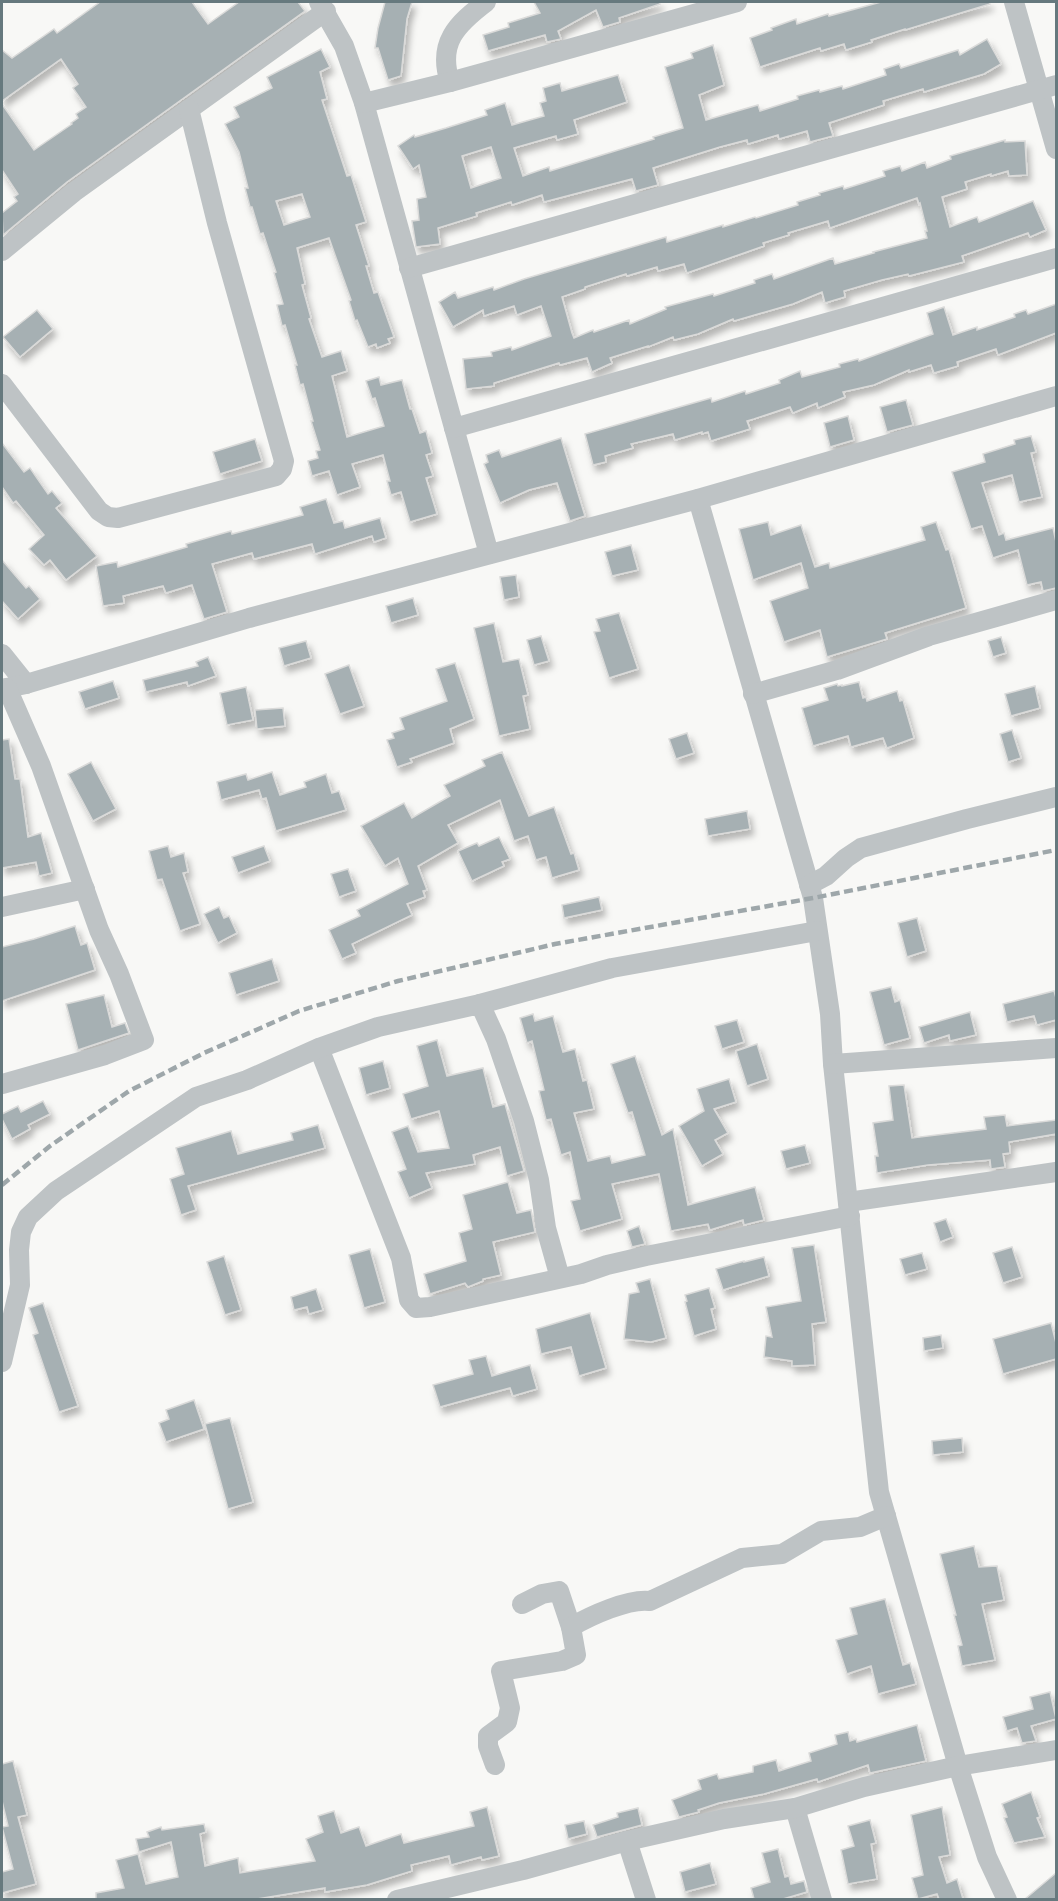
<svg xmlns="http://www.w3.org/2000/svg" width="1058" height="1901" viewBox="0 0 1058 1901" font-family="Barlow,sans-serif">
	<defs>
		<filter id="shadow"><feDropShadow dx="3.5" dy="6" stdDeviation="3" flood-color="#0004"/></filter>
	</defs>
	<rect width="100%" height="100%" fill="#f8f8f6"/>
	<g fill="#a6b0b3" stroke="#dadad9" stroke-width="1.5" fill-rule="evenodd" filter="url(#shadow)">
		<path d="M100,2H192L208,24L239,2H298L305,11L67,182L3,235L2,213L17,201L14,197L18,194L2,170V104L34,150L72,124L71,123L78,118L76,114L86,107L73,88L78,84L61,59L2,101V50L12,58L54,29L57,33Z"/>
		<path d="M385,2H412L407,19L401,76L388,80L378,48H375L378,28Z"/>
		<path d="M534,2H659L660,4L619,18L620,22L603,27L596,10L558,31L561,39L547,42L545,35L488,51L483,35L509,27L508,23L540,13Z"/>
		<path d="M881,2H989L990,4L905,30V29L871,40L872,42L846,50L844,44L821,51L820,48L760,67L750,38L772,30L771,28L796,19L797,24L828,14L829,16Z"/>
		<path d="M987,39L1001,64L984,74L924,92L923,89L883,101L884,105L829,123L833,136L810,142L807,131L779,139L778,135L748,144L747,140L720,147L653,168L658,185L636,191L632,179L544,202L542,195L512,205L511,202L476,213L477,216L438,228L440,244L416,247L412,221L419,220L417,199L426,197L419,165L413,169L398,146L414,135L415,137L446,128L487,115L485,110L505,103L512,125L544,116L540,103L546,101L543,88L560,83L562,91L618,75L627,102L574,120L578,134L557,140L556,136L514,148L523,176L549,167L550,171L654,139L653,137L683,128L665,67L693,58L691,53L713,45L724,85L699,95L706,120L758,105L760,111L798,99L797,96L819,90L820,92L842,86L843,89L886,75L884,69L899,64L901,68L958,50L960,55ZM491,147L501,178L471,188L462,156Z"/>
		<path d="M321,49L330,67L320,72L327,99L322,100L347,176L351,175L366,222L356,225L369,266H366L374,293L378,292L394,337L388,339L390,343L377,348L376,344L368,347L357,320L355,321L349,301L351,300L329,238L297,248L305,284L302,285L311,318L309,319L322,357L341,351L347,371L332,376L347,437L384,426L375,398L372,399L366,381L379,377L381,385L402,380L410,409H412L420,433L426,431L432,453L426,455L433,476L426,478L437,514L410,522L401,492L391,495L387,481H390L383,455L352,464L360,487L337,495L329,471L312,476L308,461L318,458L316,451L320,450L311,421H313L303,384L300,385L295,365H297L285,325L282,326L277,305L283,304L274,273L276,272L263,233L260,234L252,207H250L245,188H248L239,152L225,124L239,117L234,107L272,88L267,77ZM302,194L310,217L284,225L276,201Z"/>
		<path d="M1005,140V142L1025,141L1027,175L1009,176L1008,171L991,176V174L965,182L967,189L942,197L950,227L977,217L979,222L1033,201L1046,230L1030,237L1028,233L962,256L964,262L909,276L908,274L882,280L844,291L845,297L825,303L822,292L793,304L734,321L733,319L698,334L674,340L673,337L648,347V346L610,358L612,363L592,372L587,358L560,365L559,363L494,383V386L466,389L463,359L492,356L491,352L511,347L512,350L551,336L541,306L517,315L514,306L484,316L483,310L453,327L439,302L455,292L458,298L493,287L494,290L524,279L666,237L667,242L723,225V227L755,217L756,218L798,205L797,202L820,195L819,193L843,186L844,189L885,176L883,171L900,166L902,171L925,162L927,168L951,159L950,156ZM917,198L919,204L920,203L927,231H925L927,238L873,252L874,253L835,264L833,258L774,279L772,274L754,280L755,283L714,296L713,294L665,307L666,309L630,324L629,320L594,332L593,330L574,338L572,333L562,297L585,289V287L626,274L627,276L657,267L658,271L684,264L687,273L764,246L763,243L789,235L788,233L828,221L830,228Z"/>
		<path d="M1056,304V333L1014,349L998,355L996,349L957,362L958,366L934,373L931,365L909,372V370L874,385L843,392L845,397L818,408L817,403L793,413L790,407L754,419L747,421L750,429L711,441L708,432L702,434V432L675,440L673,434L631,444L633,448L605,456L606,462L593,465L585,434L711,398L712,402L745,391L746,394L780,383L779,380L800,371L802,377L840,367L839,364L858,359L859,361L933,334L927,313L944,307L953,335L977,327V330L1015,317L1014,314L1026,310L1028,314Z"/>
		<path d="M37,310L53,329L20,357L3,337Z"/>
		<path d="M906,400L913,425L887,432L880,407Z"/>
		<path d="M848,416L854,440L830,447L824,423Z"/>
		<path d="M1031,436L1036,452L1031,453L1042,497L1019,502L1012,475L982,483L999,535L1004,533L1006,540L1053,528L1056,542V588L1043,591L1041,582L1027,585L1018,550L993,558L982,526L971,529L952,472L985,462L983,454L1015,444L1014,440Z"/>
		<path d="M561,438L585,516L570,521L557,483L529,490L500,503L484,464L488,462L486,455L499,450L502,457Z"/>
		<path d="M255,439L262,461L220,474L213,452Z"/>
		<path d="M2,443L24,472L30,468L48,494L52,491L62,503L56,508L97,556L66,580L50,560L44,565L29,549L44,535L16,501L13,503L2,487Z"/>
		<path d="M326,499L334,523L343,521L345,528L380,518L386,538L374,542L372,536L315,554L312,544L254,559L252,553L212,564L227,612L204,619L192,585L166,593L163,586L123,596L124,603L103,606L96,566L117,562L118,567L187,547L186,544L210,537L231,531L232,534L303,515L300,507Z"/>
		<path d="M768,522L771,535L801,525L815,567L829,563L830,568L925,540L921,527L936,522L946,550L949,549L966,608L885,633L887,639L827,657L820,630L784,642L770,601L808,588L801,563L753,580L739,529Z"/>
		<path d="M631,545L638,570L612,576L605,552Z"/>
		<path d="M2,560L26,588L29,586L40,599L18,619L2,601Z"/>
		<path d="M516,575L519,597L504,600L500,577Z"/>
		<path d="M413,598L418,615L391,623L386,606Z"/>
		<path d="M619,613L638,669L609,678L594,632L600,631L596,619Z"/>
		<path d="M494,623L503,662L519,659L528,695L523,696L530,729L499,736L474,628Z"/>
		<path d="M541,636L549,661L534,665L527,640Z"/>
		<path d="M1001,637L1006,653L993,657L988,641Z"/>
		<path d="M306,641L311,658L284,666L279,648Z"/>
		<path d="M208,657L216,676L188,686L187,682L146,692L143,680L198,666L196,662Z"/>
		<path d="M455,663L474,719L450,729L454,743L410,759L412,762L397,767L387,740L394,738L392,733L404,729L400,718L447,701L436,669Z"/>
		<path d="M349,665L364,706L340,714L325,674Z"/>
		<path d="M113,681L119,698L85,709L79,692Z"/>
		<path d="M859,682L863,698L866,697L867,701L897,691L900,701L903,700L914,738L887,748L883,738L851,747L848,736L813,746L802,708L828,700L824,688L837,684L838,686L842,685V686Z"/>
		<path d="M1035,686L1040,708L1011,716L1005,694Z"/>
		<path d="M246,687L253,720L227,725L220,693Z"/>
		<path d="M283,708L285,726L257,729L255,710Z"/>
		<path d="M1012,730L1021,758L1008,762L1000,734Z"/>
		<path d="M687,733L694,753L676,759L669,739Z"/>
		<path d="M9,739L15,779H20L28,837L41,833L52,873L39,876L36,862L2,868V740Z"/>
		<path d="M502,752L529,816L554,807L571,854L574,853L579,870L552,878L546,857L536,860L528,836L514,841L500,800L448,825L458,843L418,866L427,890L423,891L425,897L407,904L412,915L352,944L356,953L342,959L329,930L360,916L357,910L408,884L398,858L385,866L361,826L404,803L412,818L450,796L444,785L485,766L482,760Z"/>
		<path d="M91,762L116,809L93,821L68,774Z"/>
		<path d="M272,772L280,795L306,787L304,782L326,774L332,793L339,791L346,810L276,831L266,798L262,799L259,790L221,800L217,782L246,774L248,780Z"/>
		<path d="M747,811L750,829L708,836L705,819Z"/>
		<path d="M499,837L510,859L502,862L504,866L472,881L458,851L477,843L479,846Z"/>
		<path d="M168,846L171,857L184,853L188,872L183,873L200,924L180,931L162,879L157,880L149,851Z"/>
		<path d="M264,846L270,861L238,873L232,857Z"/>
		<path d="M348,869L356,891L339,897L331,874Z"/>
		<path d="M599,897L602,910L564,918L562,905Z"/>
		<path d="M219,907L224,918L229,916L237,933L218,943L204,914Z"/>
		<path d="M917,918L926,951L907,957L898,923Z"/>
		<path d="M75,926L81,945L87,943L95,970L2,1001V947L34,939Z"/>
		<path d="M272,959L279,981L236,995L229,973Z"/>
		<path d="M891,987L895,1002L900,1000L910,1038L884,1045L870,992Z"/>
		<path d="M1054,991L1056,998V1020L1037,1025L1034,1016L1007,1022L1003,1004Z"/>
		<path d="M104,995L112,1027L125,1023L129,1033L78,1050L66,1004Z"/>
		<path d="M970,1012L976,1035L950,1041L949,1035L924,1043L919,1027Z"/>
		<path d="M533,1014L535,1021L553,1016L563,1052L575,1049L583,1081L587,1080L594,1109L574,1113L588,1161L610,1156L612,1163L645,1155L632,1112L628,1113L611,1064L635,1056L662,1135L673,1129L688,1205L755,1187L764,1220L744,1225L743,1220L710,1230L708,1224L671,1231L659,1174L612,1184L622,1219L580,1231L571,1201L580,1199L570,1152L561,1155L551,1119L546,1120L539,1091L544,1090L532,1041L527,1043L520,1018Z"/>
		<path d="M737,1020L744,1042L722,1049L715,1026Z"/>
		<path d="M437,1040L447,1076L483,1068L493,1107L505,1104L524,1171L507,1176L500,1147L473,1155L475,1164L426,1173L432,1188L409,1198L398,1172L406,1169L392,1132L408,1126L418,1152L449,1148L439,1111L411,1119L403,1094L428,1086L417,1046Z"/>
		<path d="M757,1044L768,1079L747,1086L736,1051Z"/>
		<path d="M383,1061L390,1088L366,1095L359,1068Z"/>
		<path d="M729,1079L736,1102L714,1109L728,1133L715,1140L723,1154L702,1166L679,1126L704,1111L697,1089Z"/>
		<path d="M904,1085L912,1138L986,1129L984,1117L1005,1115L1007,1126L1056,1120V1134L1009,1142L1010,1153L1003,1154L1005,1167L991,1169L990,1160L928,1165L877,1173L875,1156H878L873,1123L893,1120L889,1086Z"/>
		<path d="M43,1101L50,1114L28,1125L30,1129L12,1139L2,1119V1114L18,1106L21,1112Z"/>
		<path d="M318,1125L325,1148L188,1186L196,1210L181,1215L170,1179L184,1174L176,1148L231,1131L238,1154L293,1140L291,1133Z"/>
		<path d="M805,1145L810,1163L786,1169L781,1151Z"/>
		<path d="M508,1182L517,1213L531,1210L535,1232L493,1242L501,1275L483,1279V1281L468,1287L465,1283L430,1294L424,1274L466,1261L459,1233L472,1229L463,1195Z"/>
		<path d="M946,1219L953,1237L940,1242L934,1223Z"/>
		<path d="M639,1226L645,1244L632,1247L627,1231Z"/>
		<path d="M814,1245L826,1322L812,1324L815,1365L792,1366V1361L764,1357L766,1336L772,1337L766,1307L801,1301L792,1248Z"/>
		<path d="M1012,1247L1022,1277L1003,1283L993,1253Z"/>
		<path d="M370,1249L385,1302L364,1308L349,1255Z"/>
		<path d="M922,1253L927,1269L905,1275L900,1259Z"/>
		<path d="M224,1256L241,1310L225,1315L207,1262Z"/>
		<path d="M764,1257L769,1276L723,1290L716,1269L744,1261V1262Z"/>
		<path d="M650,1279L666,1338L651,1342L624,1339L629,1294L639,1292L636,1283Z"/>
		<path d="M709,1288L715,1308L711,1309L716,1329L694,1336L685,1302L687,1301L685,1295Z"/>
		<path d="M316,1289L323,1310L309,1314L307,1307L294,1310L291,1297Z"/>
		<path d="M43,1303L78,1406L59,1412L33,1335L38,1333L29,1308Z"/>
		<path d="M590,1313L606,1368L579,1376L571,1347L541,1354L536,1329Z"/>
		<path d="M1051,1323L1056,1343V1359L1003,1374L993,1339Z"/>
		<path d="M941,1335L943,1348L924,1351L923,1338Z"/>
		<path d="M486,1356L492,1376L530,1365L537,1389L513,1396L510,1388L440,1407L433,1385L473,1374L469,1360Z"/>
		<path d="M194,1400L204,1429L166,1442L159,1423L169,1419L166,1410Z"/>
		<path d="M230,1418L253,1502L228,1509L205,1424Z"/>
		<path d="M962,1438L963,1452L933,1455L932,1441Z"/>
		<path d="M974,1546L979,1567L997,1566L1004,1600L982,1604L995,1660L962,1666L958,1646L962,1645L954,1615H956L940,1554Z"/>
		<path d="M885,1599L903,1665L910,1663L916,1684L878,1694L871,1666L847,1674L836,1640L857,1634L850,1608Z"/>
		<path d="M1050,1692L1056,1719L1031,1726L1036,1741L1022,1743L1017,1728L1007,1731L1003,1717L1033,1709L1030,1697Z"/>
		<path d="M917,1725L926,1761L870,1773L868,1765L818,1782L817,1779L764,1794L719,1803L698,1810L699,1812L679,1817L672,1800L701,1789L698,1780L717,1774L719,1779L753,1772V1766L776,1760L779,1771L811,1761L809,1753L837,1744L835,1735L848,1732L850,1741L856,1739L857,1742Z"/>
		<path d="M13,1761L27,1815L18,1817L36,1884L2,1893V1872L13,1869L2,1827L8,1826L2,1801V1764Z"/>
		<path d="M1031,1792L1040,1817L1037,1818L1045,1837L1014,1843L1004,1818L1007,1817L1002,1804Z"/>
		<path d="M487,1807L499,1856L482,1860L481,1857L451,1865L449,1856L411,1865L412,1871L367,1885L325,1892V1888L257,1899H96V1893L124,1888L116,1860L138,1854L146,1884L178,1877L171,1842L139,1852L136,1839L149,1837L147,1832L161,1827L162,1830L204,1824L206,1832L200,1834L205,1866L238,1858L240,1873L315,1861L306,1839L323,1832L318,1816L334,1811L341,1833L359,1827L366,1846L401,1834L404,1843L474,1826L470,1812Z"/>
		<path d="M942,1807L950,1855L939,1857L947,1883L957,1879L963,1899H939L937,1894L918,1899L912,1878L923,1875L911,1815Z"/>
		<path d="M638,1808L642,1825L597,1837L593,1825L618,1817L617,1813Z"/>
		<path d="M870,1820L876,1843L871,1844L877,1879L848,1884L841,1850L854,1846L848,1826Z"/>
		<path d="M584,1821L587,1834L568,1839L565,1825Z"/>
		<path d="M778,1849L785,1877L789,1876L791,1884L804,1881L807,1892L783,1899H754L751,1888L770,1882L762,1853Z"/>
		<path d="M710,1863L716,1884L685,1892L680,1872Z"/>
		<path d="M1056,1873V1899H1025Z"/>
	</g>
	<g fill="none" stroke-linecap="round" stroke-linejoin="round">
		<g stroke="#bec3c5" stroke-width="20">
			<path d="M319,2L344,46L364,103L489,554"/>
			<path d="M1014,2L1056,149"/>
			<path d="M450,82C437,43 457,24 486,2"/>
			<path d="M364,103L450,82L737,2"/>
			<path d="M2,251L74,192L326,11"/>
			<path d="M409,268L1056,85"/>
			<path d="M2,384L99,511L108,517L118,518L276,476L282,469L284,461L217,223L189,109"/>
			<path d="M454,428L1056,258"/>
			<path d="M698,499L813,898L830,1014L833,1064L879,1492L958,1766L987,1857L1007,1900"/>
			<path d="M2,654L26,684"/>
			<path d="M2,689L26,684L249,618L698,499L1056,396"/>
			<path d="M753,694L837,670L929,636L1056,600"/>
			<path d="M809,885L826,876L846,858L861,848L967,819L1056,797"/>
			<path d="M2,907L85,889"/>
			<path d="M480,1004L612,968L817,931"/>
			<path d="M319,1048L401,1258L409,1300L416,1308L430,1307L581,1274L607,1265L646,1256L850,1216"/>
			<path d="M833,1064L1056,1048"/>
			<path d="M2,1084L105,1055L144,1040L119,974L99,930L41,766L7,688"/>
			<path d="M848,1202L1056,1172"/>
			<path d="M2,1362L20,1285L19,1250L21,1232L28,1217L56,1191L196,1097L247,1080L319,1048L378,1027L480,1004L496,1039L524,1121L539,1180L546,1228L560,1278"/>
			<path d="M522,1604L542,1594L559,1591L571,1627"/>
			<path d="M495,1765L488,1746V1736L507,1722L510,1708L501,1671L562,1661L576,1655L571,1627C590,1616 629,1598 650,1601L742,1558L782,1554L821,1531L860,1527L886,1516"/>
			<path d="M795,1808L822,1900"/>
			<path d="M627,1841L646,1900"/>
			<path d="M397,1900L523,1870L627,1841L724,1819L795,1808L864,1787L958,1766L1056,1750"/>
		</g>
		<path stroke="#9ea7aa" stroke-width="4.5" stroke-dasharray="9 4.5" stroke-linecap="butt" d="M2,1185L50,1146L129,1091L204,1053L299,1011L398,981L555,944L813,898L1056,850"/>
	</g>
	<rect width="1058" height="1901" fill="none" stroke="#66797e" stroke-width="6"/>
</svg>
